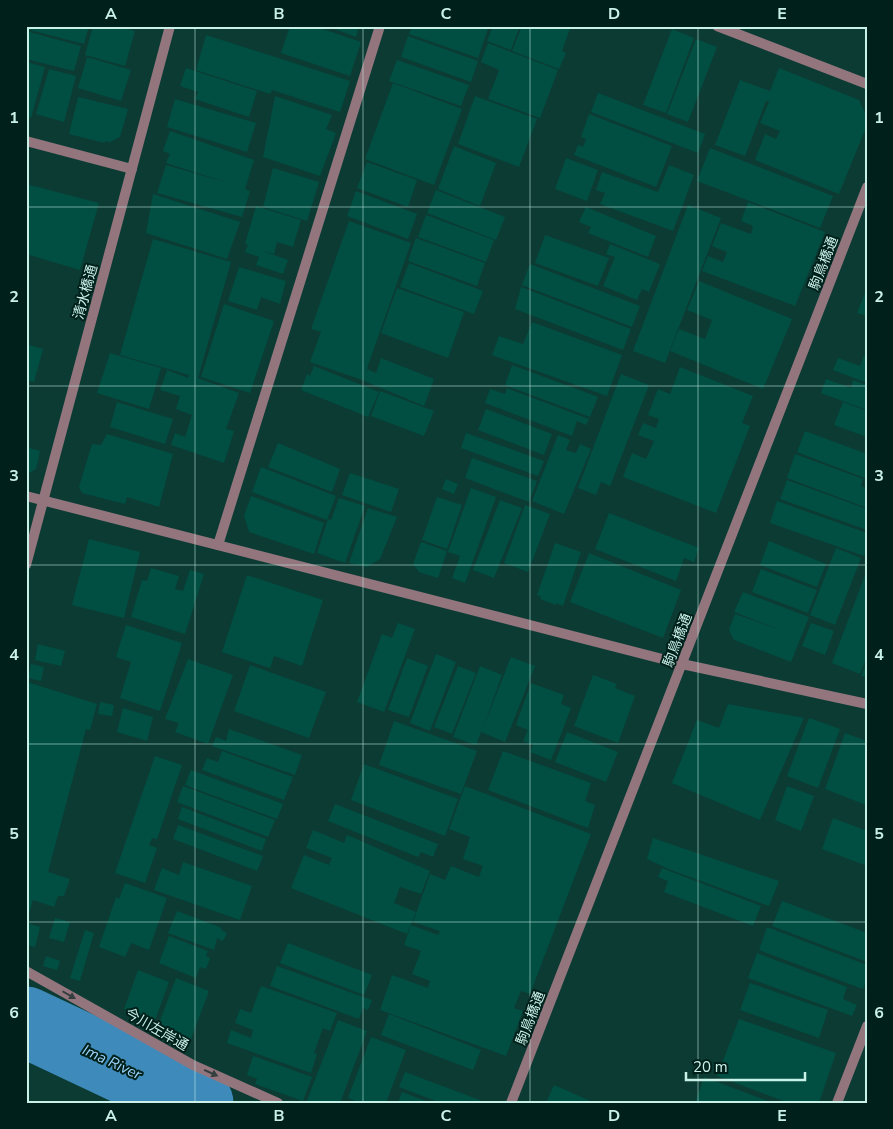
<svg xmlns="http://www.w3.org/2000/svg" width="893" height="1129" viewBox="0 0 893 1129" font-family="'Nunito Sans','Noto Sans JP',sans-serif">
	<rect width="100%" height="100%" fill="#0c3b33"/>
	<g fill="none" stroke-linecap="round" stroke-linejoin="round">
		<path stroke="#3e8bbb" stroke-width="71" d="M26,1022L198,1103"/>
	</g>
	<g fill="#014e43">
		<path d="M26,26H89L84,44L26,29Z"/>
		<path d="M93,26H118L135,31L125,66L85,55Z"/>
		<path d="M290,26H314L361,42L350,76L281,53Z"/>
		<path d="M327,26H359L356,37Z"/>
		<path d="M412,26H489L478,58L409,34Z"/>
		<path d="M493,26H520L511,50L487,41Z"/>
		<path d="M522,26H571L562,51L566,53L559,69L512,51Z"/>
		<path d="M672,29L694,38L666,113L643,105Z"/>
		<path d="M26,31L81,46L74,71L26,59Z"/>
		<path d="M206,35L350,81L340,112L272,90L270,94L196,70Z"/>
		<path d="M408,36L478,61L471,82L401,57Z"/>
		<path d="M696,39L717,47L688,122L667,114Z"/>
		<path d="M488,43L558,70L540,118L488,99L499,70L481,62Z"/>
		<path d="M87,57L131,70L121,101L78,88Z"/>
		<path d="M397,60L469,85L461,106L389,81Z"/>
		<path d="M26,62L45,67L31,118L26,116Z"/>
		<path d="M186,68L257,91L249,117L195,99L198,92L180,86Z"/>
		<path d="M779,68L859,100L867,117V125L839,194L755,160L765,134L776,139L780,131L760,123L769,102L766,101L745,156L715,145L740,80L770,91Z"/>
		<path d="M49,69L76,76L64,122L36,114Z"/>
		<path d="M393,83L462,109L434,185L365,159Z"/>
		<path d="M598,93L705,134L698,153L591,112Z"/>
		<path d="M275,96L332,115L326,129L336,133L320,176L263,157Z"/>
		<path d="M475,96L537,119L519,167L458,144Z"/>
		<path d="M78,97L128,109L120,137L110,142L105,141V143L69,134Z"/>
		<path d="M175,99L256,123L247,152L167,127Z"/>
		<path d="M589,114L672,146L656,187L574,155L578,145L583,147L586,139L581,137Z"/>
		<path d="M170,131L254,160L245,189L250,191L242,217L157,193L166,165L228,183L166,163L170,154L163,151Z"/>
		<path d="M454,146L496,163L480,206L438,189Z"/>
		<path d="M710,148L833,196L820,228L697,181Z"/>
		<path d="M566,158L598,170L587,201L555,189Z"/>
		<path d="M367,162L417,180L408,207L357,188Z"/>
		<path d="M669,165L694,175L673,231L600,204L605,193L596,190L602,172L658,192Z"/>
		<path d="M273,168L319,182L307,221L263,207Z"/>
		<path d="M26,184L99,203L80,270L26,254Z"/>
		<path d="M436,190L505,217L496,240L427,213Z"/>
		<path d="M356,191L417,214L408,239L347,216Z"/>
		<path d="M153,194L240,222L227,259L146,233Z"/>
		<path d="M748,202L825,232L795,306L702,271L708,256L723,262L727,252L712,246L721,223L751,234L753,226L741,221Z"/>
		<path d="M688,205L721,218L665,363L633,351Z"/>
		<path d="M256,206L301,220L293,247L277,242L274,254L260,250L288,260L283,274L256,265L259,257L245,252L248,245L245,244Z"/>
		<path d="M586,207L656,236L648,257L588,233L591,227L579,222Z"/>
		<path d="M426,215L494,240L486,262L418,237Z"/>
		<path d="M349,221L411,243L364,377L367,369L376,373L381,358L434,379L424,406L362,380L310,362L321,332L311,329Z"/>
		<path d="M545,235L609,258L598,286L535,263Z"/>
		<path d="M416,238L485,263L477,286L408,261Z"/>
		<path d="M153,239L231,262L198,378L192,376L239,393L226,429L234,431L224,463L171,445L175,433L185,437L192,415L176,409L180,396L160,390L167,370L188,378L189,375L120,355Z"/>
		<path d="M610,244L660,264L649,292L642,289L637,300L603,286L615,257L606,254Z"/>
		<path d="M409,263L483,291L474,314L400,287Z"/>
		<path d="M530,264L640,306L632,327L522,285Z"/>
		<path d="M239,267L286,281L280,304L261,297L257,310L228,301Z"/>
		<path d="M699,281L792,319L763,389L670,351L679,329L705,339L712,320L687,310Z"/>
		<path d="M521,287L631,329L623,350L515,309Z"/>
		<path d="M397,288L464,312L448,358L381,333Z"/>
		<path d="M867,288V316L857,313Z"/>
		<path d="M224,304L274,321L250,393L201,377Z"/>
		<path d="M532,322L622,355L607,396L492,355L499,336L523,344Z"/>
		<path d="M26,344L43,349L34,382L26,380Z"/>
		<path d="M110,353L161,368L149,409L97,393Z"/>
		<path d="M864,355L867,356V383L833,370L838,358L860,366Z"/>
		<path d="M512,365L598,397L590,417L505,385Z"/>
		<path d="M314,366L379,392L368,417L301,390L307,374L310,376Z"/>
		<path d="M680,367L753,396L742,423L750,426L716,513L623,477L632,453L646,459L654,441L638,435L643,423L656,428L659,419L648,415L658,389L670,394Z"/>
		<path d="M621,374L649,385L610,486L601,482L596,495L578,488Z"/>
		<path d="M826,379L851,388L853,380L867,385V410L821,393Z"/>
		<path d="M507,388L589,419L586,425L577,421L572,436L485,403L490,389L505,394Z"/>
		<path d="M380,391L434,411L424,436L371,416Z"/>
		<path d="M117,402L173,419L165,444L110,427Z"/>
		<path d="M843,402L867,411V437L834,425Z"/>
		<path d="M486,409L552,434L544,455L478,430Z"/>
		<path d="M805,431L867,454V479L797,452Z"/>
		<path d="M466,433L544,461L538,476L461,448Z"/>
		<path d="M107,434L173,454L159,507L127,497L125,504L82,493L79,487L92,444L101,445Z"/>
		<path d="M558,435L570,440L566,450L576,453L580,444L591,449L564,514L532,501Z"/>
		<path d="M278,443L340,469L332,492L268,467Z"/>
		<path d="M26,447L40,451L36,469L26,475Z"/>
		<path d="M795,454L863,479L861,486L867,488V508L787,478Z"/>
		<path d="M472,458L537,481L529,502L465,478Z"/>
		<path d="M261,467L336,496L327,520L252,492Z"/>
		<path d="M350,473L399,489L391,512L342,495Z"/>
		<path d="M446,479L458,484L454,494L442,489Z"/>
		<path d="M787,480L867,509V530L780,499Z"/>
		<path d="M471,488L496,497L465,583L452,578L460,556L448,552Z"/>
		<path d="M251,496L324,523L314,554L249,532L244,516Z"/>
		<path d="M437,497L462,505L447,549L422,540Z"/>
		<path d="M339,498L365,506L345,563L317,553L328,519L331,520Z"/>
		<path d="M500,500L522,508L494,578L473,570Z"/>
		<path d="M777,501L867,533V548L864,556L770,523Z"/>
		<path d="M525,505L550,514L528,572L504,563Z"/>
		<path d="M368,508L397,517L380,559L367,567L349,563Z"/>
		<path d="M609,513L699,548L694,562L684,558L676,581L595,549Z"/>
		<path d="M89,539L140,552L124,618L72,605Z"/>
		<path d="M769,541L826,564L817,587L760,565Z"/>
		<path d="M421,542L447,551L438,578L419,572L413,564Z"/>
		<path d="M555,543L581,552L563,606L557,603L556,605L540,599L541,596L537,595Z"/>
		<path d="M836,548L861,558L835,625L810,615Z"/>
		<path d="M589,553L681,590L663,638L570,602Z"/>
		<path d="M151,568L179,576L175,589L183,591L190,570L204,574L185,634L131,617L142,580L147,581Z"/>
		<path d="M761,569L817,590L808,613L752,592Z"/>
		<path d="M867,570V657L860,674L832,663Z"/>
		<path d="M247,575L323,600L302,666L274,656L270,668L222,652Z"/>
		<path d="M743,592L809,617L791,662L734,640L729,630L735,614L781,630L734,612Z"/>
		<path d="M398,623L415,629L384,712L357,702L382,634L392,638Z"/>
		<path d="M811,623L834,631L825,655L802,646Z"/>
		<path d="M126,625L182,643L160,711L120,698L131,662L116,657Z"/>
		<path d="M38,644L65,651L61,666L35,660Z"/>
		<path d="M436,654L456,662L430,731L410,723Z"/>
		<path d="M511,657L535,666L505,742L481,732L476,745L453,737L480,666L502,675L483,728Z"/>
		<path d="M407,658L428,666L409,717L388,710Z"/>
		<path d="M188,659L233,675L208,744L175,732L179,723L165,719Z"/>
		<path d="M867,661V677L861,676Z"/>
		<path d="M31,664L44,667L41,681L28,678Z"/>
		<path d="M250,665L326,692L309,738L234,711Z"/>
		<path d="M458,666L476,673L452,734L434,727Z"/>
		<path d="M593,675L617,684L615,688L635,696L618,743L574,726Z"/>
		<path d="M27,682L97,704L90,730L86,729L48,872L70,879L64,896H58L54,907L33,900L27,920Z"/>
		<path d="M531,683L564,695L561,704L571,708L551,760L530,752L533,745L523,741L528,730L516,725Z"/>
		<path d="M100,702L114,705L112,716L98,714Z"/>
		<path d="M728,704L804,718L760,820L672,783L697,720L719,728Z"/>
		<path d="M123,708L153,717L147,741L117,732Z"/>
		<path d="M809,718L840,729L818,788L787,776Z"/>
		<path d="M394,721L477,751L461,794L379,765Z"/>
		<path d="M229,729L302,755L295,775L212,746L216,737L226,741Z"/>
		<path d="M567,732L618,752L606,782L555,762Z"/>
		<path d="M845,733L867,741L866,805L825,789Z"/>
		<path d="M222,751L293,777L284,800L202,770L207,758L218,762Z"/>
		<path d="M503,751L591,783L585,801L595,805L588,828L488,790Z"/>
		<path d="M155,756L182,765L157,839L152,838L149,845L157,848L145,883L115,873Z"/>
		<path d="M364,764L458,799L445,836L351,800Z"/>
		<path d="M191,770L283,804L277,819L185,785Z"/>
		<path d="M183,786L275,820L268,837L177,802Z"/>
		<path d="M465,786L591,834L530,994L521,991L514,1008L523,1011L506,1056L380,1010L392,975L428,988L430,981L412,974L421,951L404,945L411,925L438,935L440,931L413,922L430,874L445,880L451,866L479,877L483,866L463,859L470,837L449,829Z"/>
		<path d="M787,786L814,796L801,831L775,820Z"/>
		<path d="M335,804L438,844L433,857L421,852L418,857L328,821Z"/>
		<path d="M182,807L266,839L262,851L178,819Z"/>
		<path d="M833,818L867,831V866L822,849Z"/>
		<path d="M178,825L263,856L257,871L173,839Z"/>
		<path d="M313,830L344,843L347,835L430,871L421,894L400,887L394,903L416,912L407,934L291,888L304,855L329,865L332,858L306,848Z"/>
		<path d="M653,838L779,881L769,906L671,870L647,859Z"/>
		<path d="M183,862L252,886L240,920L154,890L162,868L179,875Z"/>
		<path d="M662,868L761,906L753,926L664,892L668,881L658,877Z"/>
		<path d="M125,883L167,898L149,950L131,943L125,957L99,947L116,897L119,899Z"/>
		<path d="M782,901L867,933V962L772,926Z"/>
		<path d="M177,911L222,928L221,930L227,933L223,941L217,938L214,950L168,933Z"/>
		<path d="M55,918L70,922L64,942L49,938Z"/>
		<path d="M27,923L40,927L35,947L26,945Z"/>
		<path d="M767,927L867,965V979L863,989L759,950Z"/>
		<path d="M85,930L94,933L80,981L70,978Z"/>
		<path d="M169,936L208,951L206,956L210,958L206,969L200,967L196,978L159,963Z"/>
		<path d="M288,943L372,975L364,995L280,963Z"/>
		<path d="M757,953L847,987L843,999L857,1005L852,1016L748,978Z"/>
		<path d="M46,956L60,961L57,970L43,966Z"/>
		<path d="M277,966L372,1000L368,1010L363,1008L359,1019L270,986Z"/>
		<path d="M138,970L169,982L155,1020L124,1009Z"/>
		<path d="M176,978L209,991L191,1039L158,1026Z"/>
		<path d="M750,983L828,1010L819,1038L740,1010Z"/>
		<path d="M261,986L337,1013L330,1031L323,1028L314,1053L317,1054L311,1073L227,1043L231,1030L251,1038L253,1030L235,1023L240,1009L251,1013Z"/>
		<path d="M389,1014L481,1050L473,1070L381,1035Z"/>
		<path d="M739,1019L836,1053L819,1103H789L717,1076Z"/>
		<path d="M338,1020L367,1031L340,1103H306Z"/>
		<path d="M371,1037L406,1050L386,1103H360L348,1098Z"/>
		<path d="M253,1056L312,1077L303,1101L255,1084L257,1079L247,1075Z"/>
		<path d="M405,1072L480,1100L479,1103H441L399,1087Z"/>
		<path d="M704,1077L773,1103H695Z"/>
		<path d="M554,1085L595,1103H546Z"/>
		<path d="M402,1092L431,1103H398Z"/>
	</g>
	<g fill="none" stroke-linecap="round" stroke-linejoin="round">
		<g stroke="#93757e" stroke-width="10">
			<path d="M717,26L867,84"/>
			<path d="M26,141L132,169"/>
			<path d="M218,545L380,26"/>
			<path d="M26,971L193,1065L278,1103"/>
			<path d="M511,1103L867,187"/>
			<path d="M837,1103L867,1026"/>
		</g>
		<g stroke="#93757e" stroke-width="10">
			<path d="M26,496L682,664L867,704"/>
			<path d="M26,565L170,26"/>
		</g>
	</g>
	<defs><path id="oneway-solid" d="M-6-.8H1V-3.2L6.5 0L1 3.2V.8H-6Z" transform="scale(1.25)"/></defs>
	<g fill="#333e3e">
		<use href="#oneway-solid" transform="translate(69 995) rotate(30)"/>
		<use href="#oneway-solid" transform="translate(211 1073) rotate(24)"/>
	</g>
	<path fill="none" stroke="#c9f1e8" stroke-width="1" stroke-opacity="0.55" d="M195,26V1103M363,26V1103M530,26V1103M698,26V1103M26,207H867M26,386H867M26,565H867M26,744H867M26,922H867"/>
	<g text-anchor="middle" stroke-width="4" stroke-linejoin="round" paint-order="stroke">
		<g font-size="14" fill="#c9f1e8" stroke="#00211b">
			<text transform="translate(823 263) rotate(-69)" y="5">駒鳥橋通</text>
			<text transform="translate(85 292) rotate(-75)" y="5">清水橋通</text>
			<text transform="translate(677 640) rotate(-69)" y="5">駒鳥橋通</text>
			<text transform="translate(530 1018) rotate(-69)" y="5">駒鳥橋通</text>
			<text transform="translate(157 1029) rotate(30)" y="5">今川左岸通</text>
		</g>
		<g font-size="15" font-style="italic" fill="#9ad3fb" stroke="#00211b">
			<text transform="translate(112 1062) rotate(25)" y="5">Ima River</text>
		</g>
	</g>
	<rect width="893" height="1129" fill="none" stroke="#00211b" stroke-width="55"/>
	<path d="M686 1072v8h119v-8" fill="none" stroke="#c9f1e8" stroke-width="2.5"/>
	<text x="693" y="1072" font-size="15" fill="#c9f1e8" stroke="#00211b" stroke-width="4" paint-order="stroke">20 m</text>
	<rect x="28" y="28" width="838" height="1074" fill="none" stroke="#c9f1e8" stroke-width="2"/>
	<g font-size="16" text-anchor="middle" font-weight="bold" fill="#c9f1e8">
		<text x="111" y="19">A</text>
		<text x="279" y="19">B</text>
		<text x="446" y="19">C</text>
		<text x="614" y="19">D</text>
		<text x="782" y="19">E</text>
		<text x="14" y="123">1</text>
		<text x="879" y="123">1</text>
		<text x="14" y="302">2</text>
		<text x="879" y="302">2</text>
		<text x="14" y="481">3</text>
		<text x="879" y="481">3</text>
		<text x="14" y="660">4</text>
		<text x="879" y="660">4</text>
		<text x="14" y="839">5</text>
		<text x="879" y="839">5</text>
		<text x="14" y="1018">6</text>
		<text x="879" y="1018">6</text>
		<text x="111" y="1121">A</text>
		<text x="279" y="1121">B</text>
		<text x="446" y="1121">C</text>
		<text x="614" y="1121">D</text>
		<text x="782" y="1121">E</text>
	</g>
</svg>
